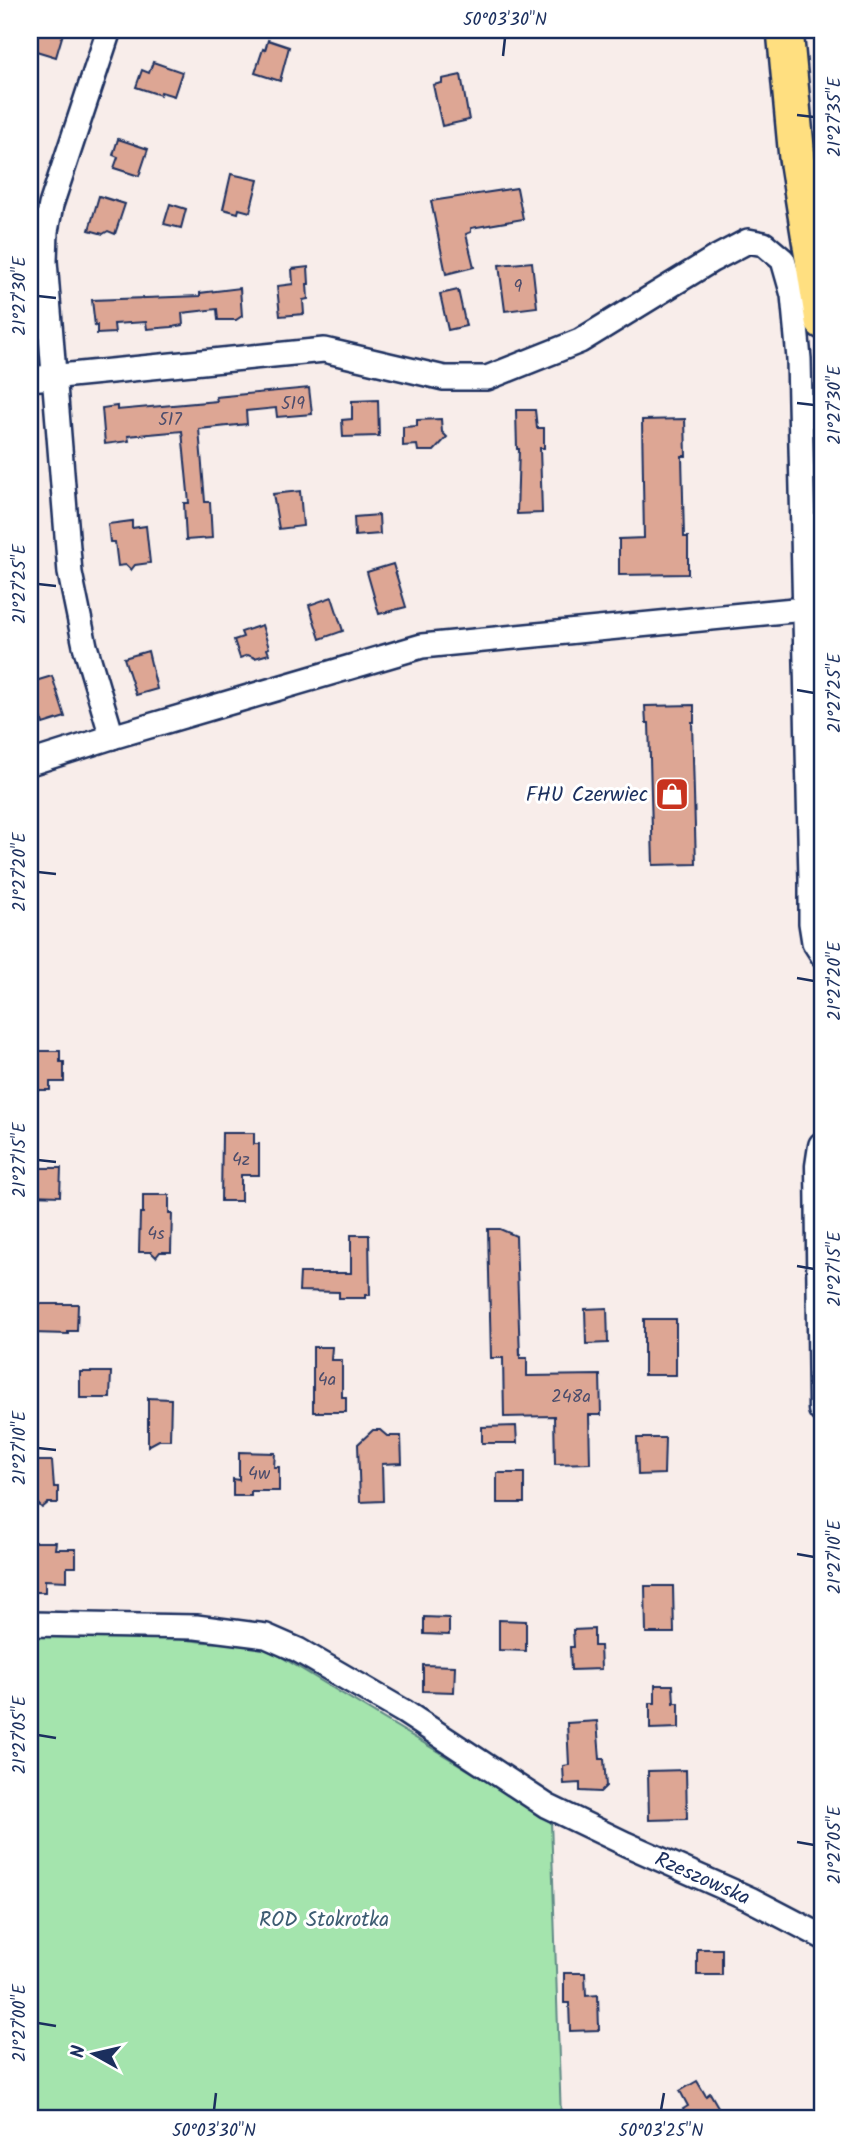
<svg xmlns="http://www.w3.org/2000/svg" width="853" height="2149" viewBox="0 0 853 2149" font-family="Kalam,sans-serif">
	<rect width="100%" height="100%" fill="#f8edea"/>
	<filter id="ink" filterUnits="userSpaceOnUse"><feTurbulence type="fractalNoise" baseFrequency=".0143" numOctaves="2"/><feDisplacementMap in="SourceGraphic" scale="14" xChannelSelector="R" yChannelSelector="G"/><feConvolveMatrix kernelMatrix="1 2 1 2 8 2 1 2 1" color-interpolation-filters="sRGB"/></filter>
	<g filter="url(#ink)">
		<path fill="#a4e4ad" stroke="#608a86" stroke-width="2" d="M134,1633L203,1642L260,1644L551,1820L561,2119H30V1634Z"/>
		<g fill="#dda694" stroke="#1b2f5e" stroke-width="2">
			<path d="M39,30H64L56,57L33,50Z"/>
			<path d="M268,40L289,47L280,81L255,73L263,49L265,50Z"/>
			<path d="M153,62L182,72L174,96L161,92L160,95L136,87L142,70L149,73Z"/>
			<path d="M461,75L469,120L442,126L433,85L442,83V79Z"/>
			<path d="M118,139L148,149L139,176L114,168L118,157L113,155Z"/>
			<path d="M231,174L258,180L250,212L239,209L238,213L223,209Z"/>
			<path d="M517,188L523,219L471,228V232L466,234L474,267L446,274L431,201Z"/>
			<path d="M99,196L125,204L115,234L108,231L103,234L89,230Z"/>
			<path d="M170,204L186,209L181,228L164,224Z"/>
			<path d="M532,262L537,307L505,311L499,265Z"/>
			<path d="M308,267L309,284H307L308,299L303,300L304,314L280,316L277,286L293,284L292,269Z"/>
			<path d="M240,288L242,316L236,320H218L217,309L182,313L183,325L172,327L147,329L146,322L114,324L115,333L97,334V325L95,326L92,300L200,296V293Z"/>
			<path d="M458,290L466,326L448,330L440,294Z"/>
			<path d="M309,388L312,414L277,417L276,408L246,411L247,424L199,429L205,502H210L212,538L186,540L184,503H189L182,431L128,436L129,441L105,444L102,408L117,406V410L217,401L216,397Z"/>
			<path d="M378,400L379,436L343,437L342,420L352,419V401Z"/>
			<path d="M516,410H535L537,428H544V448H540L542,513L517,514L519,449H517Z"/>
			<path d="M441,419L442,432L447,437L434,451H418L417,445L403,446V427L417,426V420Z"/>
			<path d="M685,419L686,456H682L684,537H688V574L619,575V539L644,538L642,420Z"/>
			<path d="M300,491L303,526L279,529L273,494Z"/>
			<path d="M379,515L380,534L355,536L354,517Z"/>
			<path d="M132,521V528L146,526L150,563L135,565L131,570L126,565L118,566L115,542H110L108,524Z"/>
			<path d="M393,564L406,607L379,614L367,572Z"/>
			<path d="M332,597L343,631L320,639L309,605Z"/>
			<path d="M262,625L269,648L267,649L269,654L255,658L248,655L240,658L234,640L243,637L241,632Z"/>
			<path d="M148,651L157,689L136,695L124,658Z"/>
			<path d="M52,676L65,717L43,724L32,682Z"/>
			<path d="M694,705V722H692L696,864L653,865L649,723H646L645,706Z"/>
			<path d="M35,1051H60V1062H64V1082H50V1090H31V1062H35Z"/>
			<path d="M222,1133H254V1144H259V1175H241V1201H221Z"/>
			<path d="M30,1168H61L60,1196L30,1195Z"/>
			<path d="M143,1195H169V1213H172L171,1252H160L156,1257L151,1252H139L140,1213H143Z"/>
			<path d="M488,1229H500L516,1236L520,1358H527V1376L600,1375L601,1415H589L590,1463L555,1464L554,1416L504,1417L503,1358H491Z"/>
			<path d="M351,1235H369L370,1295H365V1298H339V1292L299,1291L300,1273H351Z"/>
			<path d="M31,1304H78L77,1331H68V1334L31,1333Z"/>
			<path d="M607,1308L608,1343L586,1344L585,1309Z"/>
			<rect x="644" y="1319" width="32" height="56"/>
			<path d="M313,1347H332L331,1360H342V1397H346V1412H313Z"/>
			<path d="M80,1372H111L110,1398H80Z"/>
			<path d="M148,1398L171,1399L170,1440H159L148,1446Z"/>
			<path d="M516,1426L517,1443H482V1427Z"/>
			<path d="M373,1430H380L387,1436H401L402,1463L382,1464L383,1501L360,1502L358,1444Z"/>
			<path d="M637,1438H665L664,1474L638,1475Z"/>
			<path d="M239,1452L275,1453L274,1467H279V1491H251V1496H233V1479L239,1480Z"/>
			<path d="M30,1461H52L54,1487H58V1503H48L42,1508L36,1502H30Z"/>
			<rect x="497" y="1473" width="27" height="30"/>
			<path d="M30,1542H56L55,1549H76V1567H67V1581L45,1580V1592H30Z"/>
			<path d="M645,1586H673L674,1633H646Z"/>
			<path d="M424,1617L449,1618V1635L424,1634Z"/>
			<path d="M499,1620L526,1621V1651L499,1650Z"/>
			<path d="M594,1629V1646H600L601,1669L571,1670L570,1647H574L573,1630Z"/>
			<path d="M423,1665L455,1666L454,1692L423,1691Z"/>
			<path d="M655,1685H673L674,1703H679V1728L650,1729V1703H655Z"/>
			<path d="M597,1721L600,1759H604L606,1786L600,1792L580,1791V1783L564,1784L563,1766L569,1765L567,1723Z"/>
			<path d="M686,1770L687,1819L649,1820L648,1771Z"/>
			<rect x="697" y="1949" width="25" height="26"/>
			<path d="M564,1973H585L586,1996L598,1995L599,2030L570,2031L569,2003H564Z"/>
			<path d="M697,2081L706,2096L710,2093L725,2119H689L683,2109L688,2106L680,2091Z"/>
		</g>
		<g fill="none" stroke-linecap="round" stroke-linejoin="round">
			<g stroke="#1b2f5e" stroke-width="28">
				<g id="minor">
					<path d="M109,30L51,205L46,231L45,261L70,573L85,646L112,737"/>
					<path d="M30,379L324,350L444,378H487L580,341L712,260L748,241L764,244L783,260L793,295L799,359L811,879V923L814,942L823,956"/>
					<path d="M30,763L112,737L422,646L804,609"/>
					<path id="s1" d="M30,1624L196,1627L266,1636L298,1650L403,1711L547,1806L626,1844L750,1899L823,1937"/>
				</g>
			</g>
			<g stroke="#1b2f5e" stroke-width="33">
				<path id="tertiary" d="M823,1146L820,1166L823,1409"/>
			</g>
			<g stroke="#1b2f5e" stroke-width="40">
				<path id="primary" d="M785,30L797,158L823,321"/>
			</g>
			<use href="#minor" stroke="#fff" stroke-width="23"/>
			<use href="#tertiary" stroke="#fff" stroke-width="28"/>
			<use href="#primary" stroke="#ffdf80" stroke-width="35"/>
		</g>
	</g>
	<path fill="none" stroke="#1b2f5e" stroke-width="2.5" d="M503,56L505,38M797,115L814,117M38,296L56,298M797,403L814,405M38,584L56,586M797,690L814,693M38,872L56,874M797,978L814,981M38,1160L56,1162M797,1266L814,1269M38,1448L56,1450M797,1554L814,1557M38,1735L56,1738M797,1842L814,1845M38,2023L56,2026M214,2110L216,2093M661,2110L664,2093"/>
	<defs>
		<g id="shop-square" transform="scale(1.75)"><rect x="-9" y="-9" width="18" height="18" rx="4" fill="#c8321e" stroke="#fff"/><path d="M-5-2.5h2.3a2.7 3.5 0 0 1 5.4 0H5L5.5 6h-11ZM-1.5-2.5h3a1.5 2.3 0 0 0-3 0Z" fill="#fff"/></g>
	</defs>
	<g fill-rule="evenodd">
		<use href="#shop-square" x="672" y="794"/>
	</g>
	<g text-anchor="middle" stroke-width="6" stroke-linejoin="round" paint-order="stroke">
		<g font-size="18" fill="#4c4d6c">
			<text x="518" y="292">9</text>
			<text x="293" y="409">519</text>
			<text x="170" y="425">517</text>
			<text x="241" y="1165">4z</text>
			<text x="156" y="1239">4s</text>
			<text x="327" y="1385">4a</text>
			<text x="571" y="1402">248a</text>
			<text x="259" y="1479">4w</text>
		</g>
		<g font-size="21" fill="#1b2f5e" stroke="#fff" text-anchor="end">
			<text x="648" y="801">FHU Czerwiec</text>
		</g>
		<g font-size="21" fill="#1b2f5e" stroke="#fff">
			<text dy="7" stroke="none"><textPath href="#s1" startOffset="737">Rzeszowska</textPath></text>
		</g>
		<g font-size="21" fill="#3d5c72" stroke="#fff">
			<text x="324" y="1926">ROD Stokrotka</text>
		</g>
	</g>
	<rect width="853" height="2149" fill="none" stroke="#fff" stroke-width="77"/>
	<g transform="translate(94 2054) rotate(278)" stroke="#ffffff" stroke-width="5" paint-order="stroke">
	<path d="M0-5L12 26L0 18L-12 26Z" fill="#1b2f5e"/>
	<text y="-10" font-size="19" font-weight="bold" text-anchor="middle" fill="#1b2f5e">N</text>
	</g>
	<rect x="38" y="38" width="776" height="2072" fill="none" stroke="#1b2f5e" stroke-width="2.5"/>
	<g font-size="18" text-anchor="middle" fill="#1b2f5e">
		<text x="505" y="25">50°03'30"N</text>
		<text transform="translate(834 117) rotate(-90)" y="6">21°27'35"E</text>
		<text transform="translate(19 296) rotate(-90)" y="6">21°27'30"E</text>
		<text transform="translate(834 405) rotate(-90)" y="6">21°27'30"E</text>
		<text transform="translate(19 584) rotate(-90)" y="6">21°27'25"E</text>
		<text transform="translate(834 693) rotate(-90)" y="6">21°27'25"E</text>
		<text transform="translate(19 872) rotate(-90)" y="6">21°27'20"E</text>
		<text transform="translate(834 981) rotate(-90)" y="6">21°27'20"E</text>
		<text transform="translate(19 1160) rotate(-90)" y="6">21°27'15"E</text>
		<text transform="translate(834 1269) rotate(-90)" y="6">21°27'15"E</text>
		<text transform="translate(19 1448) rotate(-90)" y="6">21°27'10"E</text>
		<text transform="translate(834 1557) rotate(-90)" y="6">21°27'10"E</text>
		<text transform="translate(19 1735) rotate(-90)" y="6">21°27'05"E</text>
		<text transform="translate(834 1845) rotate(-90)" y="6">21°27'05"E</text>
		<text transform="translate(19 2023) rotate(-90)" y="6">21°27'00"E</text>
		<text x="214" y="2136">50°03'30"N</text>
		<text x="661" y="2136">50°03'25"N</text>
	</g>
</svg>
